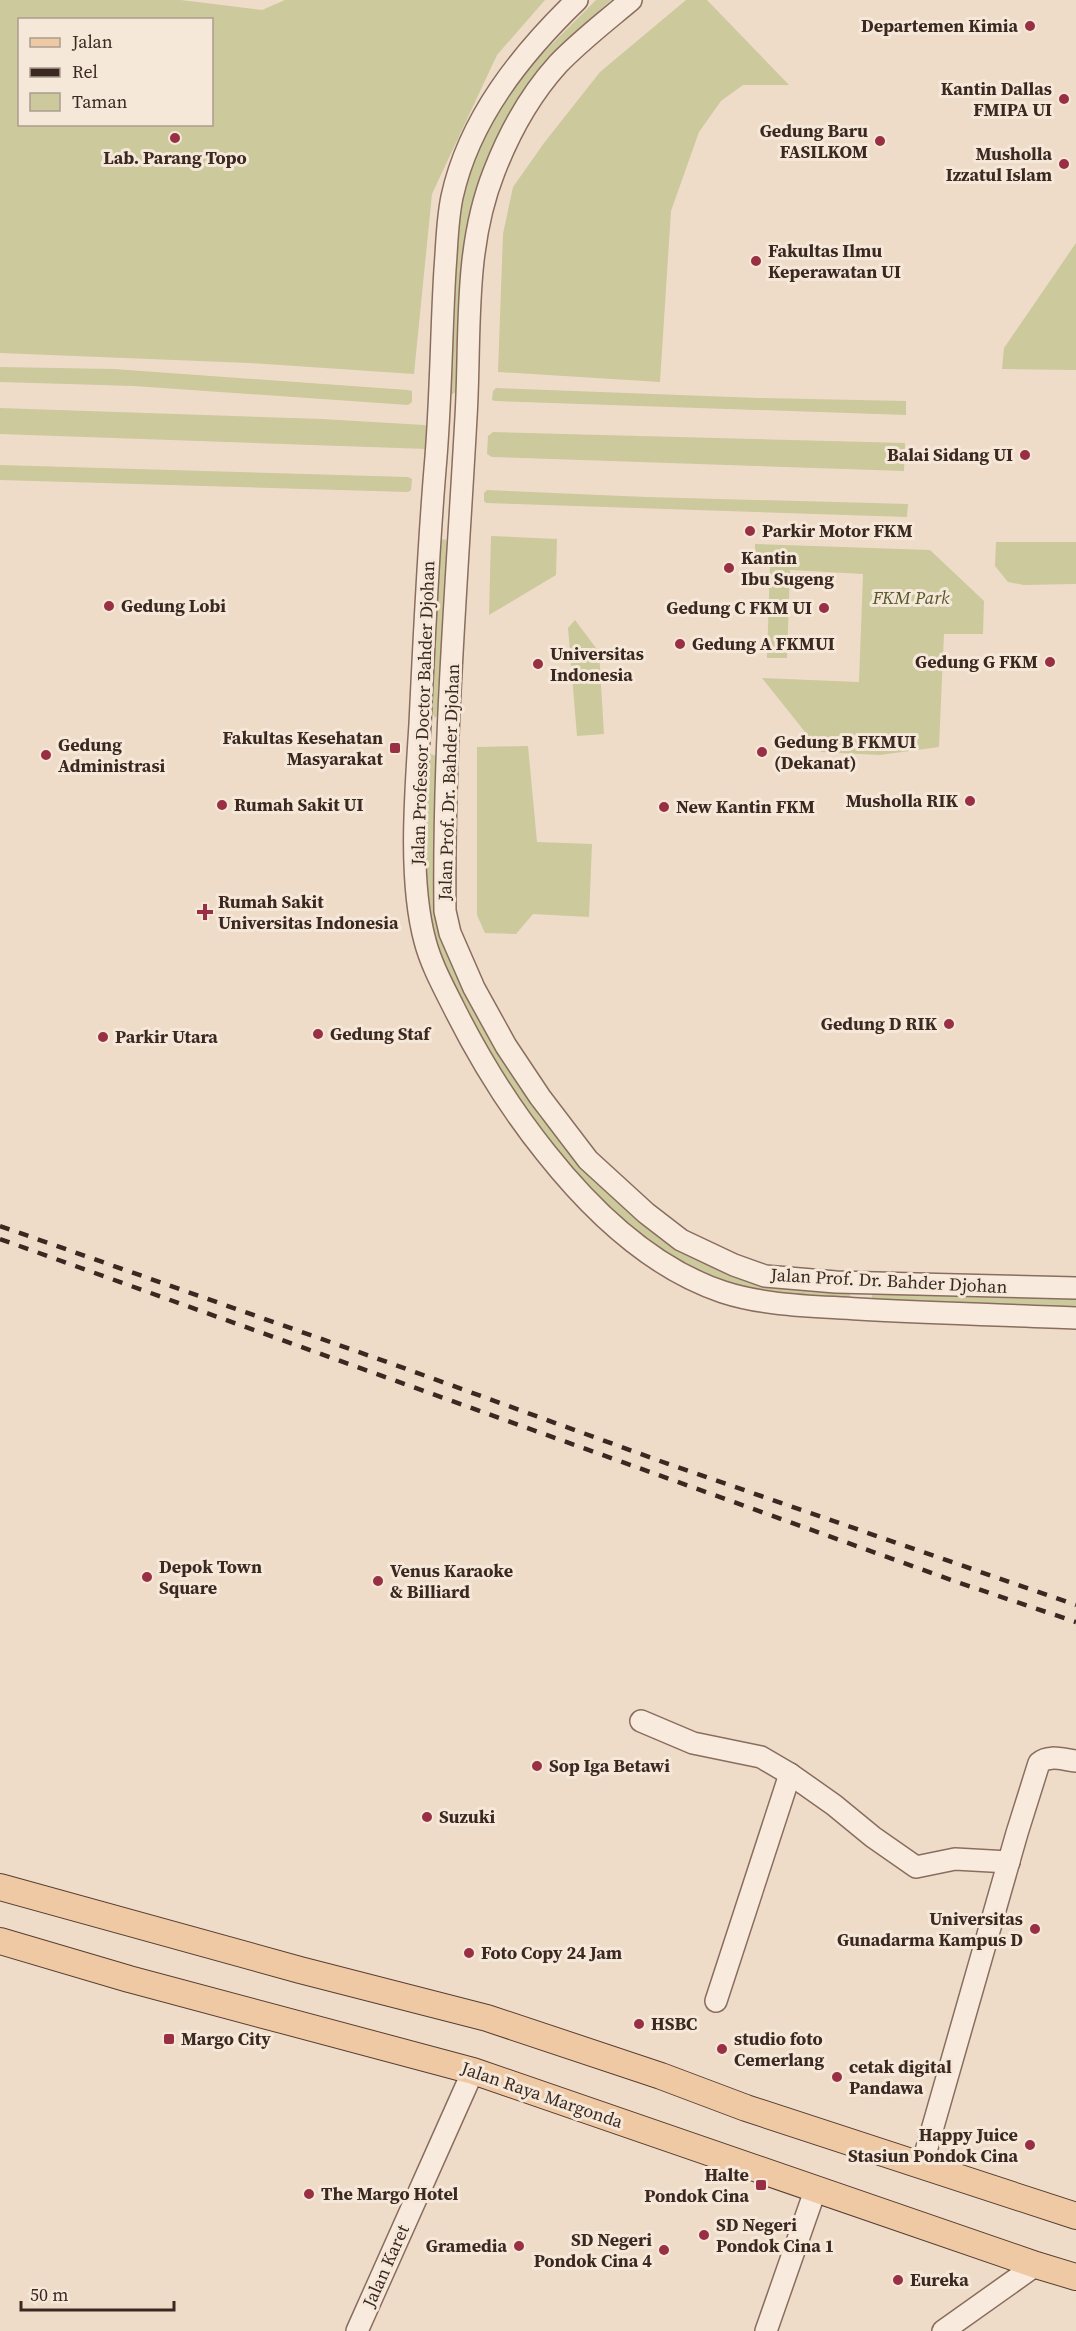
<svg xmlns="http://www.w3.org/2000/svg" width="1076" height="2331" viewBox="0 0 1076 2331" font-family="'Source Serif 4',serif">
	<rect width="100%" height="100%" fill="#eedcc9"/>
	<g fill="#ccc99d" fill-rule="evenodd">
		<path d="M0,0H181L262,10L285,0H545L497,55L432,194L414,374L249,363L0,353ZM20,20H212V124H20Z"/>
		<path d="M596,0H611L583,25L528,83L487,161L475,197L458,347L456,392L451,395L448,393V325L460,209L474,157L518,78Z"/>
		<path d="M686,0H707L789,85H743L721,101L699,132L671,211L660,382L498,372L503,234L513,187L544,143L600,72Z"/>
		<path d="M1076,243V370L1002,369L1004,348Z"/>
		<path d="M0,367L114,369L408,390L412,391V402L408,405L134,386L0,382Z"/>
		<path d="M496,388L759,398L906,401V415L495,401L492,400L493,391Z"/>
		<path d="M0,408L322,419L424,425L428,426L427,449L0,434Z"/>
		<path d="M493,432L905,443L904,471L492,457L487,454L488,436Z"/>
		<path d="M0,465L408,477L412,479L411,490L408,492L0,480Z"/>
		<path d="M487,490L646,497L908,504L907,517L486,503L484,501V493Z"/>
		<path d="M491,536L557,539L556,575L489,615Z"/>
		<path d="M443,539L446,540L447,547L440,713L435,718L431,710L439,541Z"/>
		<path d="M996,542H1076V584L1024,585L1008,582L995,566Z"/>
		<path d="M755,544L930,550L984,601L983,634H944L939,747L880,755L821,752L762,678L859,682L863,574L790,570L787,658H767L770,564L755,563Z"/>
		<path d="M575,620L599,652L604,734L577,736L568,628Z"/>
		<path d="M528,746L537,842L592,844L589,917L533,914L516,934L485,933L477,915V747Z"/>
		<path d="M430,754L437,756L434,884L436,907L449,958L485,1027L539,1116L583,1167L681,1249L849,1290L850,1296L846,1299H789L726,1286L671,1258L610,1211L552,1149L483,1046L443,962L432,934L424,900L426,758Z"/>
		<path d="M873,1293L1076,1297V1308L871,1299Z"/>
	</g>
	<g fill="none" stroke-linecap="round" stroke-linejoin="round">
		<g stroke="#8a6d5e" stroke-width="24">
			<g id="minor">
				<path d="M577,0C521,54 469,119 452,197C447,221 447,245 445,269C441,336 441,403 435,469C428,554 424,639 420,724C416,789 408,878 425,941C431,964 443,986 454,1008C480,1060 509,1107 546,1153C592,1211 651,1268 723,1292C766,1306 813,1306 858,1309C931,1313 1003,1315 1076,1318"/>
				<path d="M631,0C606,21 580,41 558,64C530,95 509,133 494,172C463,250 471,335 466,417C457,582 443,746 445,911L450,933L474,988L506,1046L540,1097L588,1160L646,1213L681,1240L734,1265L765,1276L836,1282L1076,1288"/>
				<path d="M641,1721L693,1743L761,1757L790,1774L834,1805L873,1837L916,1867L955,1859L1009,1862"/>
				<path d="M716,2001L790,1774"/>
				<path d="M922,2165L1017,1833L1039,1763C1049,1754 1064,1760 1076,1761"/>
				<path d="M357,2331L473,2071"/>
				<path d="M766,2331L816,2188"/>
				<path d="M943,2331L1036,2265"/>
			</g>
		</g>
		<g stroke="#583d32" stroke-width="28">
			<g id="major">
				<path d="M0,1887L300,1970L487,2018L661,2076L746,2108L1076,2216"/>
				<path d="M0,1941L129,1979L473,2071L1036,2265L1076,2277"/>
			</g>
		</g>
		<use href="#minor" stroke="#f8ebdd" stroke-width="21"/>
		<use href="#major" stroke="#efc9a3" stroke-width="26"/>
		<g stroke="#3b2921" stroke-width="4.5" stroke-dasharray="10 10" stroke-linecap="butt">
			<path d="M0,1226L390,1363L660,1461L1076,1605"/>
			<path d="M0,1239L954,1581L1076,1622"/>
		</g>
	</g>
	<g fill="#982f43" stroke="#f5e8d9" stroke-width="2">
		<circle cx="1030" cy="26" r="6"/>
		<circle cx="1064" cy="99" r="6"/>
		<circle cx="175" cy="138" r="6"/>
		<circle cx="880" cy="141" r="6"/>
		<circle cx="1064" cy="164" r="6"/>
		<circle cx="756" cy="261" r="6"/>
		<circle cx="1025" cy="455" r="6"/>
		<circle cx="750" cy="531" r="6"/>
		<circle cx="729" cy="568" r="6"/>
		<circle cx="109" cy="606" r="6"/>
		<circle cx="824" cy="608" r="6"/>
		<circle cx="680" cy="644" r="6"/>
		<circle cx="1050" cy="662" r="6"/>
		<circle cx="538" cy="664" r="6"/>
		<rect x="389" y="742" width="12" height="12" rx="3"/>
		<circle cx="762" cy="752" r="6"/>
		<circle cx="46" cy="755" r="6"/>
		<circle cx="970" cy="801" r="6"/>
		<circle cx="222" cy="805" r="6"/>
		<circle cx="664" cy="807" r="6"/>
		<path d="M202 903h6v6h6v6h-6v6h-6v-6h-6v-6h6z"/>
		<circle cx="949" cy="1024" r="6"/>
		<circle cx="318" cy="1034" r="6"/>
		<circle cx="103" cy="1037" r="6"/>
		<circle cx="147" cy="1577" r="6"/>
		<circle cx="378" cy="1581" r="6"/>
		<circle cx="537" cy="1766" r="6"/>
		<circle cx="427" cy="1817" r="6"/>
		<circle cx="1035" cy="1929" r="6"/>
		<circle cx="469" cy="1953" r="6"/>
		<circle cx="639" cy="2024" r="6"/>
		<rect x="163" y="2033" width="12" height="12" rx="3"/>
		<circle cx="722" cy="2049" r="6"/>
		<circle cx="837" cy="2077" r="6"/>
		<circle cx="1030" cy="2145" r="6"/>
		<rect x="755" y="2179" width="12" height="12" rx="3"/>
		<circle cx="309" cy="2194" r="6"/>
		<circle cx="704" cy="2235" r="6"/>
		<circle cx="519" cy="2246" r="6"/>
		<circle cx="664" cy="2250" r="6"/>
		<circle cx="898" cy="2280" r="6"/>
	</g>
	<g text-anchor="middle" stroke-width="6" stroke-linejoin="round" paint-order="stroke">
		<g font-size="18" font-weight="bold" fill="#3b2921" stroke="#f5e8d9" text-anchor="start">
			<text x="1018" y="32" text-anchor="end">Departemen Kimia</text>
			<text x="1052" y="95" text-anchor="end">Kantin Dallas<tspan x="1052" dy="21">FMIPA UI</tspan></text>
			<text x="868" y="137" text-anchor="end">Gedung Baru<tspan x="868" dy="21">FASILKOM</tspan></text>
			<text x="1052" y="160" text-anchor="end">Musholla<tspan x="1052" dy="21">Izzatul Islam</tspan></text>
			<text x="175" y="164" text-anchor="middle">Lab. Parang Topo</text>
			<text x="768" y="257">Fakultas Ilmu<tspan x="768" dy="21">Keperawatan UI</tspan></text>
			<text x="1013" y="461" text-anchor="end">Balai Sidang UI</text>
			<text x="762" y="537">Parkir Motor FKM</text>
			<text x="741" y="564">Kantin<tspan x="741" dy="21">Ibu Sugeng</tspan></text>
			<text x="121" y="612">Gedung Lobi</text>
			<text x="812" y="614" text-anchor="end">Gedung C FKM UI</text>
			<text x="692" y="650">Gedung A FKMUI</text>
			<text x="550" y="660">Universitas<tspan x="550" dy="21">Indonesia</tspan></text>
			<text x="1038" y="668" text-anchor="end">Gedung G FKM</text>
			<text x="383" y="744" text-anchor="end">Fakultas Kesehatan<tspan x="383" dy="21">Masyarakat</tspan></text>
			<text x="774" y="748">Gedung B FKMUI<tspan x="774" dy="21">(Dekanat)</tspan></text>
			<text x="58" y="751">Gedung<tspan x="58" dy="21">Administrasi</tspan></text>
			<text x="958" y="807" text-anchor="end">Musholla RIK</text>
			<text x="234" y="811">Rumah Sakit UI</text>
			<text x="676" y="813">New Kantin FKM</text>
			<text x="218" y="908">Rumah Sakit<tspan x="218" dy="21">Universitas Indonesia</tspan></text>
			<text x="937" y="1030" text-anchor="end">Gedung D RIK</text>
			<text x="330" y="1040">Gedung Staf</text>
			<text x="115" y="1043">Parkir Utara</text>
			<text x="159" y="1573">Depok Town<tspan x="159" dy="21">Square</tspan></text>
			<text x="390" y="1577">Venus Karaoke<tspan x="390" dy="21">&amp; Billiard</tspan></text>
			<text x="549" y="1772">Sop Iga Betawi</text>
			<text x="439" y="1823">Suzuki</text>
			<text x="1023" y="1925" text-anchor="end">Universitas<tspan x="1023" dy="21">Gunadarma Kampus D</tspan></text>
			<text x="481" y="1959">Foto Copy 24 Jam</text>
			<text x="651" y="2030">HSBC</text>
			<text x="181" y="2045">Margo City</text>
			<text x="734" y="2045">studio foto<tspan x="734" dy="21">Cemerlang</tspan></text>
			<text x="849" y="2073">cetak digital<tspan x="849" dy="21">Pandawa</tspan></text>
			<text x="1018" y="2141" text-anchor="end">Happy Juice<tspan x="1018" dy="21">Stasiun Pondok Cina</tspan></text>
			<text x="749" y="2181" text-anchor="end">Halte<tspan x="749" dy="21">Pondok Cina</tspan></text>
			<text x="321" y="2200">The Margo Hotel</text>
			<text x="716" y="2231">SD Negeri<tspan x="716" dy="21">Pondok Cina 1</tspan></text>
			<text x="652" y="2246" text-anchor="end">SD Negeri<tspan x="652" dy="21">Pondok Cina 4</tspan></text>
			<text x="507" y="2252" text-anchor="end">Gramedia</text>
			<text x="910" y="2286">Eureka</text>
		</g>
		<g font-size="18" font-style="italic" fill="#545728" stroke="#f5e8d9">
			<text x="911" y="604">FKM Park</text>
		</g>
		<g font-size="18" fill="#3b2921" stroke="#f5e8d9">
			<text transform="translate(423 713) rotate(-88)" y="6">Jalan Professor Doctor Bahder Djohan</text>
			<text transform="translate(449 782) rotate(-88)" y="6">Jalan Prof. Dr. Bahder Djohan</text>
			<text transform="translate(889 1281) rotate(3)" y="6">Jalan Prof. Dr. Bahder Djohan</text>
			<text transform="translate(542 2095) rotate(19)" y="6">Jalan Raya Margonda</text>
			<text transform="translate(386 2266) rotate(-66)" y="6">Jalan Karet</text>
		</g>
	</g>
	<rect x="18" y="18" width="195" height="108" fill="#f5e8d9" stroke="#ab9c8f" stroke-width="1.5"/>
	<rect x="30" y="38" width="30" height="9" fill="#efc9a3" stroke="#ab9c8f" stroke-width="1.5"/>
	<text x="72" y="48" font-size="18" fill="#3b2921">Jalan</text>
	<rect x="30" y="68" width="30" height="9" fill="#3b2921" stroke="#ab9c8f" stroke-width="1.5"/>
	<text x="72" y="78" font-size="18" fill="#3b2921">Rel</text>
	<rect x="30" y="93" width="30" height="18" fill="#ccc99d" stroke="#ab9c8f" stroke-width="1.5"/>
	<text x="72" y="108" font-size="18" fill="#3b2921">Taman</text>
	<path d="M21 2301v9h153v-9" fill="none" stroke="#3b2921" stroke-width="3"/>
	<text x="30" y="2301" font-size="18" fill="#3b2921" stroke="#f5e8d9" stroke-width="4.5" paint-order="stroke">50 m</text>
</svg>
